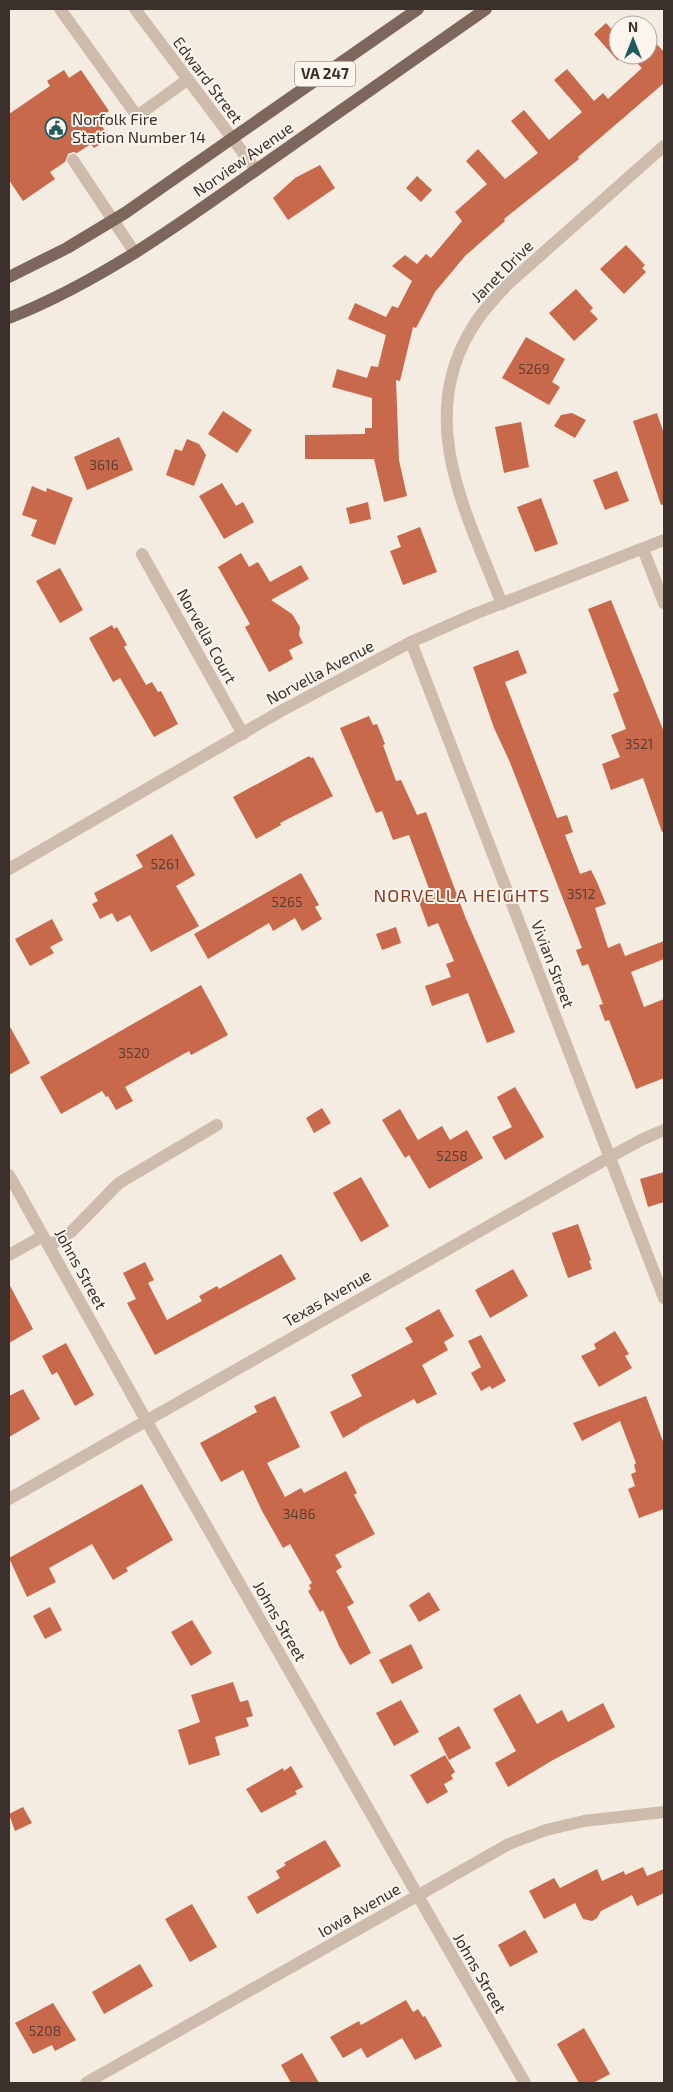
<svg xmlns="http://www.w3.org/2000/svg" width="673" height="2092" viewBox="0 0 673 2092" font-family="'Exo 2',sans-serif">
	<rect width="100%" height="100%" fill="#f4ebe1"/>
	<g fill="#c8694b">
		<path d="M606,23L618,36V61L594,34Z"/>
		<path d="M653,40L664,52V83L578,157L579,159L504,219L505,221L465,256L435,292L416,328L413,327L400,381L396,380L399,460L407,496L384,502L374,459H305V435L365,434V428H372V398L332,387L337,369L367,378L371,366L378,367L386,335L348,319L355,303L386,317L392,306L398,308L412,281L392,266L405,255L417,264L426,254L431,258L462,221L455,212L487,184L466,161L478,149L505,179L538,153L511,121L524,110L549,140L582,112L554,80L567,69L594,101L603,93L608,99L642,68L633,59L637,55H648V45Z"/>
		<path d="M64,70L69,78L81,70L109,111L97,119L110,138L94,148L91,144L77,153L73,152L68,154L65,162L50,172L55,179L23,201L9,180V114L50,86L47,81Z"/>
		<path d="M320,165L335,188L288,220L273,198L295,178Z"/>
		<path d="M417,176L432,190L421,202L406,188Z"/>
		<path d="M626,245L645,265L642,268L646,272L624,294L600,269Z"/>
		<path d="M576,289L593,308L590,311L598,319L574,341L549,313Z"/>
		<path d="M526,337L565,359L552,382L560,387L549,405L502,378Z"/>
		<path d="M223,411L252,430L237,453L208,434Z"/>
		<path d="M572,413L586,420L575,438L554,426L561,415Z"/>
		<path d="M657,413L664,434V504L661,505L633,421Z"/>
		<path d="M521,422L529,467L504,473L495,427Z"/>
		<path d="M119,437L133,470L87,490L74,457Z"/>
		<path d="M187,439L199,444L206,455L194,486L166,475L175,449L182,451Z"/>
		<path d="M617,471L629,501L605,510L593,480Z"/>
		<path d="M222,483L236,506L243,502L254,522L224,539L199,496Z"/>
		<path d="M32,486L46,492L47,488L73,498L55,545L31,536L37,520L22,515Z"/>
		<path d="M541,498L558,544L535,552L517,507Z"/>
		<path d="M368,502L371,519L350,524L346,508Z"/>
		<path d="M420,527L437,572L403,585L390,551L401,547L397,536Z"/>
		<path d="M241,553L249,567L258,562L270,582L301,565L309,579L271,600L292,614L300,627L299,635L303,643L289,650L293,659L269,672L245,627L250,624L218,567Z"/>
		<path d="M60,568L83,610L60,623L36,581Z"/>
		<path d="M611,600L664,732V831L662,832L643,778L611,790L602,764L620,757L611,735L626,729L613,694L619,691L588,609Z"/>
		<path d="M112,625L114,629L117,627L127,645L124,647L146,685L152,682L158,692L161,691L178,724L154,737L120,678L113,682L89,638Z"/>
		<path d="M518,650L527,673L505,682L557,818L567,815L573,832L565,835L580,874L591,870L597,882L606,904L595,908L608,948L620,943L625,956L664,941V959L631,972L644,1007L664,999V1078L636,1089L609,1020L605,1021L599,1005L603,1004L588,964L582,966L576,950L582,948L509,760L494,728L473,667Z"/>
		<path d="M369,716L373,725L377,724L385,744L383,745L396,781L401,780L417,815L426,812L466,919L515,1032L487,1043L468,993L432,1006L425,986L451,977L446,964L454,961L438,923L428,927L418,899L431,894L409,835L393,840L382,811L376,813L340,728Z"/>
		<path d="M309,756L311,758L313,757L333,796L280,823L281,825L256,839L233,797Z"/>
		<path d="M172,834L195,875L176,886L199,926L151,952L130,915L117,922L112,913L100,919L92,904L98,901L94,893L143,867L136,855Z"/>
		<path d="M301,873L319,905L315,907L322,919L302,931L295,918L273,931L269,923L208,959L194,934Z"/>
		<path d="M52,919L63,940L50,947L54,953L30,966L15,939Z"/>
		<path d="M396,927L401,943L382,950L376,934Z"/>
		<path d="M201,985L228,1035L191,1055L189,1051L125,1087L133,1101L116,1110L108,1096L106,1097L102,1091L61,1114L40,1077Z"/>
		<path d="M9,1025L30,1063L9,1075Z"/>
		<path d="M515,1087L544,1137L505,1160L492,1137L512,1127L497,1097Z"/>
		<path d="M322,1108L331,1123L314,1133L306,1118Z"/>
		<path d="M400,1109L418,1140L442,1126L450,1140L467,1130L483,1158L429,1189L409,1155L405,1158L382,1120Z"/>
		<path d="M664,1172V1202L648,1207L640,1179Z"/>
		<path d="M361,1177L389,1226L361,1242L333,1193Z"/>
		<path d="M578,1224L591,1260L589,1261L592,1269L568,1278L552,1233Z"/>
		<path d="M281,1254L296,1279L155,1355L127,1303L136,1299L123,1273L145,1262L154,1280L148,1283L167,1320L202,1301L199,1296L217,1286L219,1289Z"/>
		<path d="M513,1269L528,1296L490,1318L475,1290Z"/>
		<path d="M9,1284L33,1329L9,1343Z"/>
		<path d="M439,1309L454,1336L444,1342L448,1350L422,1365L437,1394L417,1404L414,1399L359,1428V1429L343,1438L330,1412L362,1396L351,1375L413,1342L405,1328Z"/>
		<path d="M615,1331L629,1354L625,1356L632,1368L599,1387L581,1356L596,1349L594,1344Z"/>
		<path d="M481,1335L506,1381L492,1389L490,1386L481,1391L471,1373L481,1367L468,1341Z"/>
		<path d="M66,1343L94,1395L75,1406L57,1372L52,1375L42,1356Z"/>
		<path d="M23,1389L40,1419L9,1437V1396Z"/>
		<path d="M275,1396L300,1447L267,1463L285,1497L301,1488L304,1493L346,1471L357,1493L354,1495L375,1534L335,1555L342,1567L336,1571L354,1603L347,1607L371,1653L350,1665L339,1646L323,1610L320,1612L308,1591L311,1589L309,1585L312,1583L290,1544L283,1548L262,1511L243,1470L221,1482L200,1443L257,1412L254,1406Z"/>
		<path d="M646,1396L664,1444V1509L639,1518L628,1489L635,1486L631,1474L636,1472L634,1465L636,1463L620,1421L582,1441L573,1423Z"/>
		<path d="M142,1484L173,1540L126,1568L128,1571L113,1580L92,1544L49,1568L56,1582L27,1597L9,1558Z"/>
		<path d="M429,1592L440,1610L419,1622L409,1605Z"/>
		<path d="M50,1607L62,1630L45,1639L33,1616Z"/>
		<path d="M192,1620L212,1653L191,1666L171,1632Z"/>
		<path d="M411,1644L423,1668L392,1684L379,1660Z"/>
		<path d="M233,1682L240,1702L248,1700L253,1716L246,1718L249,1726L215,1737L220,1755L189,1765L178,1730L200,1722L191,1695Z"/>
		<path d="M520,1694L537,1724L562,1710L568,1722L603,1703L615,1727L553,1760L508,1787L495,1763L516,1751L493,1709Z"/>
		<path d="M401,1700L419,1732L394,1746L376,1713Z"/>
		<path d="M459,1726L471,1748L449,1760L438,1738Z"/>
		<path d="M445,1755L455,1772L451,1775L453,1779L444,1784L448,1792L427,1804L410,1775Z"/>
		<path d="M291,1766L303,1787L295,1791L297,1794L261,1813L246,1789L283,1768L284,1771Z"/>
		<path d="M23,1807L32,1823L15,1831L9,1814Z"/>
		<path d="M325,1840L341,1866L257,1914L247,1897L280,1878L276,1871L286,1865L284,1863Z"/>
		<path d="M643,1867L647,1876L664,1869V1893L637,1906L632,1895L601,1911L597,1918L592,1921L583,1919L575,1903L544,1919L529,1891L554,1878L560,1888L597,1869L602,1881L624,1871L625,1875Z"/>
		<path d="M192,1904L217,1947L190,1962L165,1919Z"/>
		<path d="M525,1930L538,1952L510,1967L498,1945Z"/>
		<path d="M140,1964L153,1986L104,2014L92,1992Z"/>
		<path d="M406,2000L413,2012L418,2009L423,2017L425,2016L442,2046L415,2060L402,2038L367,2058L361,2048L343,2058L330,2037L359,2021L361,2025Z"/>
		<path d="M53,2003L76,2040L55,2051L52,2045L33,2054L15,2023Z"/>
		<path d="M584,2028L610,2074L593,2083H579L557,2044Z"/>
		<path d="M302,2053L319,2083H291L281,2065Z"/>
	</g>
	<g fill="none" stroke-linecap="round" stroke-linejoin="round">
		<g stroke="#cdbbac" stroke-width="12">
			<path d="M60,9L137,116L187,80"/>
			<path d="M135,9L256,170"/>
			<path d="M73,160L135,253"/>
			<path d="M643,549L664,603"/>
			<path d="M142,554L243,734"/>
			<path d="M502,604C469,518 417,426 468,335C478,316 493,300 508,284L664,146"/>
			<path d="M411,642L664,1298"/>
			<path d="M9,869L281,711L411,642L472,615L664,540"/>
			<path d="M9,1175L146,1420L525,2083"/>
			<path d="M49,1246L71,1232L119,1183L217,1125"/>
			<path d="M9,1255L43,1236"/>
			<path d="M9,1499L610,1157L641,1140L664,1130"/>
			<path d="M86,2083L509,1844L546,1830L584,1821L664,1812"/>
		</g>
		<g stroke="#7d675c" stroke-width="12">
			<path d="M9,277L67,248L125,213L418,9"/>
			<path d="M9,318C100,282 180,224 259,168C335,115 410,62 486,9"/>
		</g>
	</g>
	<defs>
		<g id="civic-ring" transform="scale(1.125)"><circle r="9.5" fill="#fbf5ee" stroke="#1f5a5e" stroke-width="1.5"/><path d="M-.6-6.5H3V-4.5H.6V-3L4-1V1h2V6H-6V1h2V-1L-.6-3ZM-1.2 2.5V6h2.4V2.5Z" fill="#1f5a5e"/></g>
	</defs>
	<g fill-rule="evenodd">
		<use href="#civic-ring" x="56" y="128"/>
	</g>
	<g text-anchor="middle" stroke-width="4" stroke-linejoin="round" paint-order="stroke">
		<g font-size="14" fill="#5e3e33">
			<text x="534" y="374">5269</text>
			<text x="104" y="470">3616</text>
			<text x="639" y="749">3521</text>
			<text x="165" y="869">5261</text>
			<text x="581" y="899">3512</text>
			<text x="287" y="907">5265</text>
			<text x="134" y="1058">3520</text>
			<text x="452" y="1161">5258</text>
			<text x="299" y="1519">3486</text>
			<text x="45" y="2036">5208</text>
		</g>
		<rect fill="#fbf5ee" stroke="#756b66" stroke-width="1" x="295" y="61.5" width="60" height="25" rx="4"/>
		<g font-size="15" font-weight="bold" fill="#3b302b">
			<text x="325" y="79">VA 247</text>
		</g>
		<g font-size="16" fill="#3b302b" stroke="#fbf5ee">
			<text transform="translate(208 80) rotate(53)" y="6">Edward Street</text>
			<text transform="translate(243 159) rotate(-35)" y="6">Norview Avenue</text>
			<text transform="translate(502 271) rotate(-45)" y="6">Janet Drive</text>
			<text transform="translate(207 636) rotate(61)" y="6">Norvella Court</text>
			<text transform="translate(320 672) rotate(-28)" y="6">Norvella Avenue</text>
			<text transform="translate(553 964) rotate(69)" y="6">Vivian Street</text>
			<text transform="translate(81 1269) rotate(61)" y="6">Johns Street</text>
			<text transform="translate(327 1298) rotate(-30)" y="6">Texas Avenue</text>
			<text transform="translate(280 1621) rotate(60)" y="6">Johns Street</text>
			<text transform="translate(359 1910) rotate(-30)" y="6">Iowa Avenue</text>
			<text transform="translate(480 1973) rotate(60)" y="6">Johns Street</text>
		</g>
		<g font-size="16" fill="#3b302b" stroke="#fbf5ee" text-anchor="start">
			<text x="72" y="125">Norfolk Fire<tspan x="72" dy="18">Station Number 14</tspan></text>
		</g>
		<g font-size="18" letter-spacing="1" fill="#8c3b22" stroke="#fbf5ee">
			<text x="462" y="902">NORVELLA HEIGHTS</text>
		</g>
	</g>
	<rect width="673" height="2092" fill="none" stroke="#3b302b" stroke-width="20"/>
	<g transform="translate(633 40)"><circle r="24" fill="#fbf5ee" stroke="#aea6a0"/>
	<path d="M0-4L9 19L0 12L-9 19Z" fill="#1f5a5e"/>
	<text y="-8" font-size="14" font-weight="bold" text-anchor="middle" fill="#3b302b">N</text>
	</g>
</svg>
